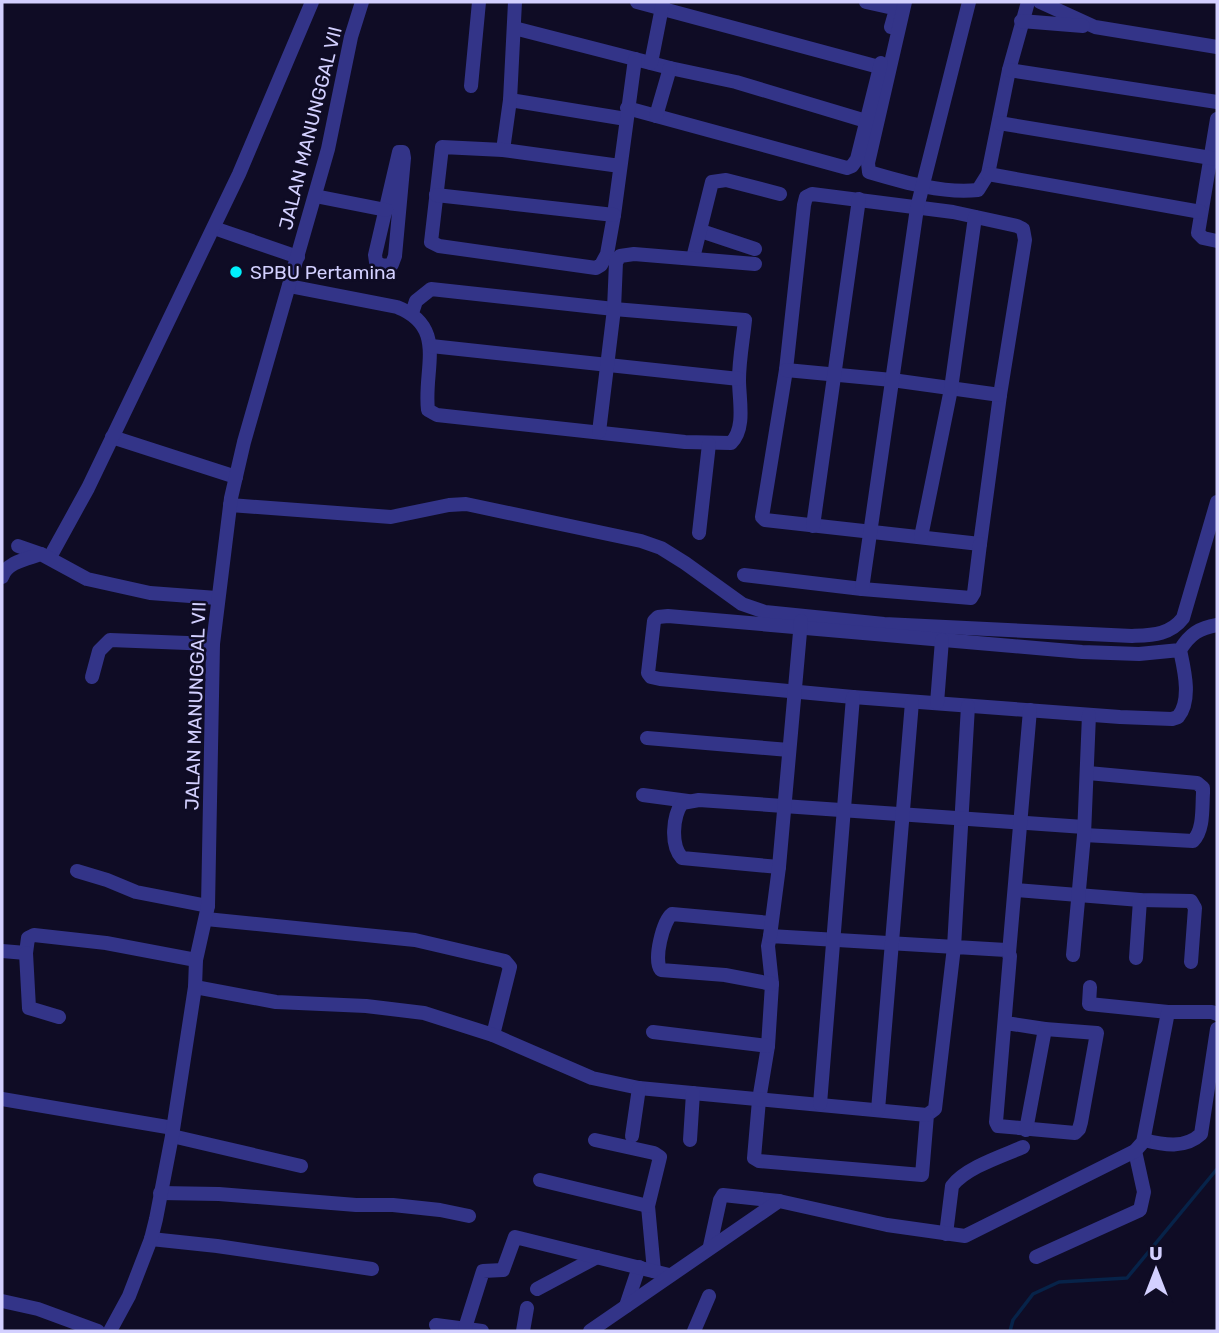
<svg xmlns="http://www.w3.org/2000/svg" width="1219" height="1333" viewBox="0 0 1219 1333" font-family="Rubik,sans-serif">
	<rect width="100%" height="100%" fill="#0f0c25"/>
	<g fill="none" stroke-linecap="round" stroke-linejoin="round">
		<path stroke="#072349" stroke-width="3.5" d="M1010,1331L1013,1320L1033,1294L1059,1282L1127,1278L1217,1169"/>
		<g stroke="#333488" stroke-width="14">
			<path d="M637,2L879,67"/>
			<path d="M866,2L893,8L895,13L891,27"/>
			<path d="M905,2L868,163L869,172C903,182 943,194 978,190L988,174L1009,70L1028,2"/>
			<path d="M1040,2L1095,27L1217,47"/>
			<path d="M1021,21L1083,26"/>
			<path d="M514,28L670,68L736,82L866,121"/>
			<path d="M651,63L663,2"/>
			<path d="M1009,70L1217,102"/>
			<path d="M471,86L479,2"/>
			<path d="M510,100L626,119"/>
			<path d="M627,108L847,168L852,166L857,159L881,63"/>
			<path d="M656,116L670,68"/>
			<path d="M1217,119L1198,233L1203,238L1217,241"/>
			<path d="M999,123L1217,159"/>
			<path d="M503,150L510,100L515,2"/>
			<path d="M399,152H403L404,158L395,256L392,264L382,266L376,262L375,255Z"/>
			<path d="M620,166L503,150L442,147L431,242L439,246L596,268L601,265L607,254L614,215L635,59"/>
			<path d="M988,174L1201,212"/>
			<path d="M812,194L953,212L1017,226L1023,229L1025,240L1000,395L980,544L765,520L762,517L786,370L804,205L806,197Z"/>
			<path d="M436,195L614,215"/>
			<path d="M315,196L386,210"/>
			<path d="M214,228L298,257"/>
			<path d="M701,231L755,249"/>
			<path d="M693,258L712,182L726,180L780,194"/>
			<path d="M289,286L397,307C448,327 423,369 428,410L437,415L685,442L731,443C746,428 739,400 739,380C739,360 743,340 745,320L614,309L431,289L416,301L412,313"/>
			<path d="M431,346L739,379"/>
			<path d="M786,370L892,380L1000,395"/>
			<path d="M599,432L614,309L616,262L620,256L634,254L755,264"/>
			<path d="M112,437L236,477"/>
			<path d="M230,505L391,517L449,505L466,504L641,541L661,548L685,563L742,604L765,612L884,624L1132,636C1152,635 1170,635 1183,618L1217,502"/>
			<path d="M813,526L859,199"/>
			<path d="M699,533L709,444"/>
			<path d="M921,537L951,389L975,217"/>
			<path d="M18,546L41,554"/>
			<path d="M50,557L88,488L239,174L312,2"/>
			<path d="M744,575L862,589L971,598L974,593L980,544"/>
			<path d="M2,577C7,562 27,559 41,554L87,579L150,593L217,598"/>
			<path d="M862,589L917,208L969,2"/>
			<path d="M1180,650C1184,669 1192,700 1178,717L1172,719L1120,717L853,697L660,679L651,677L648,673L654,621L658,617L668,616L1082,652L1139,654L1180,650C1190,634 1199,628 1217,625"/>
			<path d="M92,677L99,651L110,640L213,644"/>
			<path d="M937,703L942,640"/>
			<path d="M968,706L954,947L935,1109L927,1115L922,1175L759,1161L754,1158L759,1100L768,1046L772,984L768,946L770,936L1006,950L1010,956L996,1122L998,1126L1075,1133L1079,1129L1081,1122L1097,1033L1045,1029L1006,1023"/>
			<path d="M647,738L789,750"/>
			<path d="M643,795L688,801"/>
			<path d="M1084,835L1193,841C1204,830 1202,808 1203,793V788L1197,783L1088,773"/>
			<path d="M779,867L682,858C670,845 673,816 682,803L699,800L1084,827"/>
			<path d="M77,871L107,880L136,892L208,906"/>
			<path d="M1015,890L1140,900L1191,901L1195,908L1191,962"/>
			<path d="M206,919L415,940L505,961L510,967L493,1035"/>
			<path d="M771,923L672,914C663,921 653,960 661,970L725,975L772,984"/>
			<path d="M770,936L779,867L801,621"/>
			<path d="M2,951L26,953L28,938L34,935L106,943L196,960"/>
			<path d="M26,953L29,1008L59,1017"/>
			<path d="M1009,953L1030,710"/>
			<path d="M1073,955L1084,835L1089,715"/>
			<path d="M1136,958L1140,900"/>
			<path d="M195,987L276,1002L366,1006L424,1013L493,1035L592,1078L639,1088L927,1115"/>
			<path d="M1090,987L1089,1004L1168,1012"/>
			<path d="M653,1032L768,1046"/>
			<path d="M2,1099L173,1128"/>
			<path d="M820,1104L853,697"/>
			<path d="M878,1110L912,702"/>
			<path d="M1026,1130L1045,1029"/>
			<path d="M172,1136L301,1166"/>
			<path d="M632,1136L639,1088"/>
			<path d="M595,1140L654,1153L660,1157L648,1206L654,1271"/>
			<path d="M690,1140L693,1093"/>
			<path d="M1144,1140C1164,1145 1185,1149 1201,1134L1217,1029"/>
			<path d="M540,1180L648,1206"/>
			<path d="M160,1193L219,1194L356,1205H393L440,1210L469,1216"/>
			<path d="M946,1234L952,1186C965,1168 1002,1156 1023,1147"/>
			<path d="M151,1239L217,1246L372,1269"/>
			<path d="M710,1246L720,1200L723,1195L779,1201"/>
			<path d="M1036,1257L1140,1210L1144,1192L1135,1151"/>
			<path d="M537,1289L597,1257"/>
			<path d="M2,1301L38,1309L98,1331"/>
			<path d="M626,1306L639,1267"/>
			<path d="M436,1325L482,1331"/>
			<path d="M465,1328L483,1271L503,1270L515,1237L669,1275"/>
			<path d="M110,1331L129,1296L151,1239L156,1219L172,1136L195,987L196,960L208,906L213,644L231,498L244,442L328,149L351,37L362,2"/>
			<path d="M523,1331L527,1308"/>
			<path d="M590,1331L779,1201L887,1225L965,1236L1135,1151L1143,1142L1168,1012H1212L1217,1014"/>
			<path d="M694,1331L709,1296"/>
		</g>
	</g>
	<circle fill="#00effb" stroke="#0f0c25" stroke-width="2.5" cx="236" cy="272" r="7"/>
	<g text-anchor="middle" stroke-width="5" stroke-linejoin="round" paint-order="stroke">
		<g font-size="19" fill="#d3d0ff" stroke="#0f0c25">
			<text transform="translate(310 128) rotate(-76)" y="7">JALAN MANUNGGAL VII</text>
			<text transform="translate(195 706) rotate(-88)" y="7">JALAN MANUNGGAL VII</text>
		</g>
		<g font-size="19" fill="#d3d0ff" stroke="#0f0c25" text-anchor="start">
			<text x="250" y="279">SPBU Pertamina</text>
		</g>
	</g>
	<rect width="1219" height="1333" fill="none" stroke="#d3d0ff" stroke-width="7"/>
	<g transform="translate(1156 1270)" stroke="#0f0c25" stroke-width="5" paint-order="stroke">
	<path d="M0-5L12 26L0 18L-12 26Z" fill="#d3d0ff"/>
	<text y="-10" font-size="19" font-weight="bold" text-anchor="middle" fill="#d3d0ff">U</text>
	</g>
</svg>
